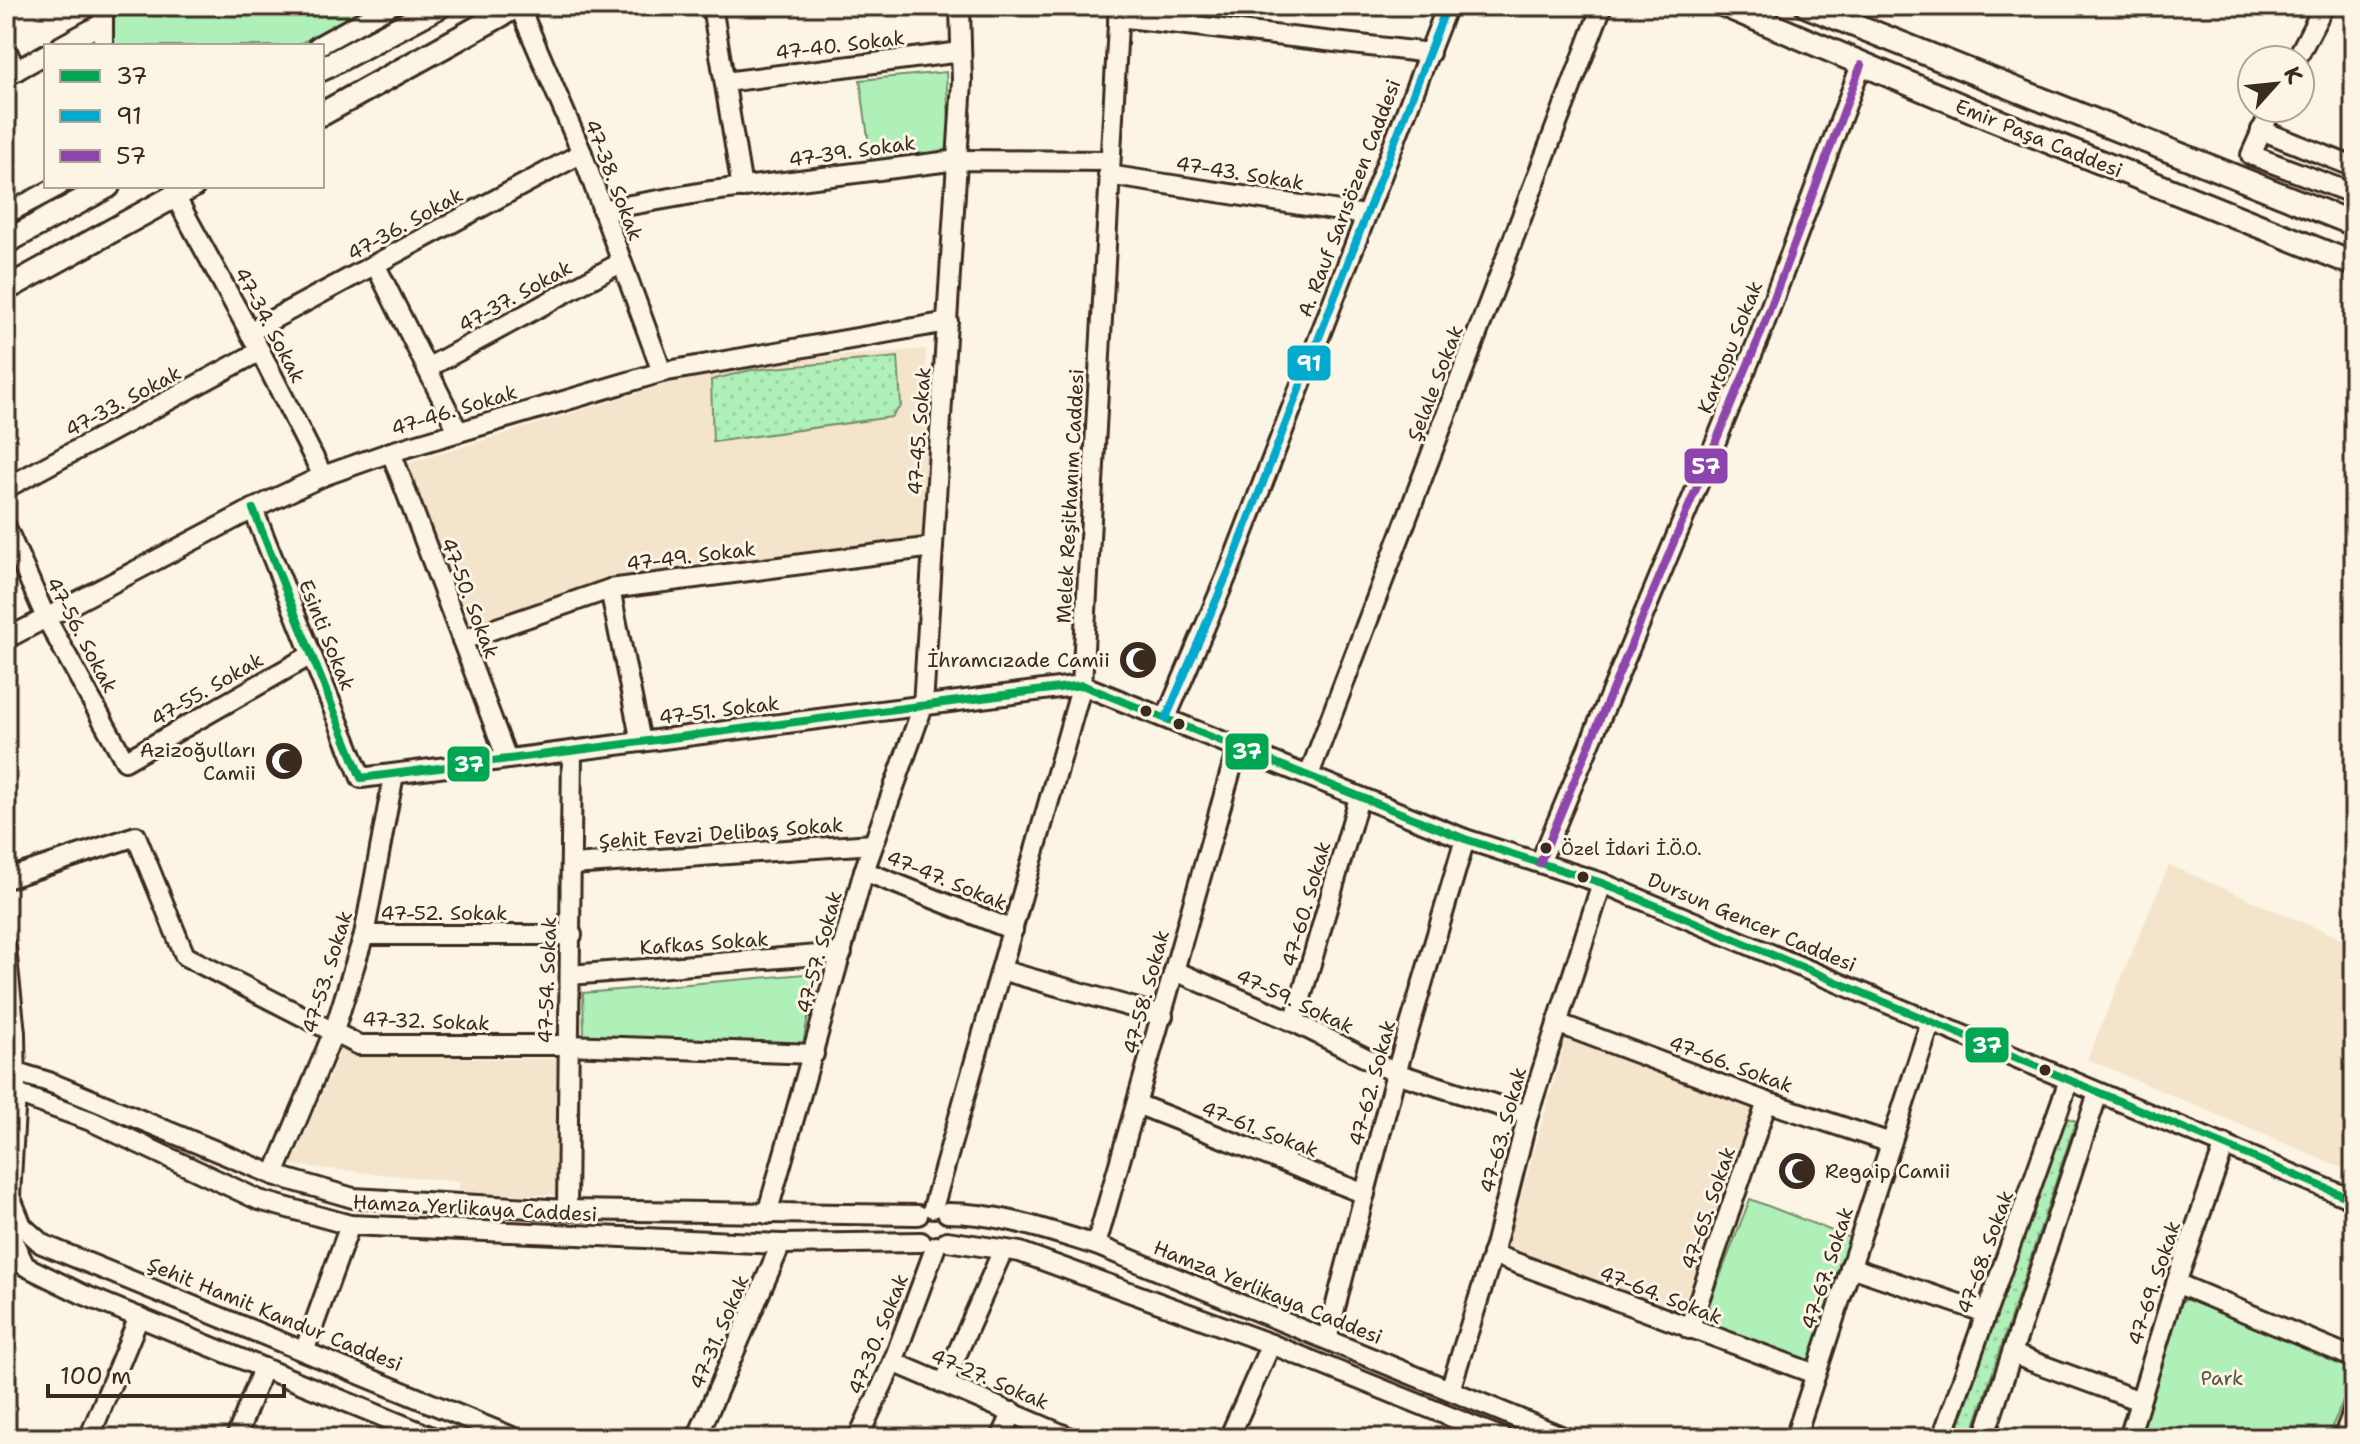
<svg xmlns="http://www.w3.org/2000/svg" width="2360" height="1444" viewBox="0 0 2360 1444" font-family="'Shantell Sans',sans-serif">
	<defs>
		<pattern id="grass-dots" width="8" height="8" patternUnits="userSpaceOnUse" patternTransform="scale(2)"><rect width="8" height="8" fill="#aff0b8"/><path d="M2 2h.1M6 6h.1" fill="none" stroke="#97ce9e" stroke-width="1.8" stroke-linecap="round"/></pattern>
	</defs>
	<rect width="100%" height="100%" fill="#fcf5e5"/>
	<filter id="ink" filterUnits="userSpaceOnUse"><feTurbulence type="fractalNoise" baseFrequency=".0125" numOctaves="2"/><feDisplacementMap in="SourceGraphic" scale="16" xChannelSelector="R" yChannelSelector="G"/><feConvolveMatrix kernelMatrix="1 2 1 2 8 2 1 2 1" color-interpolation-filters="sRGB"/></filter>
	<g filter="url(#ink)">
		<g fill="#f3e4cb">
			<path d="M926,349L928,543L728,566L466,638L400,466L732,364Z"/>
			<path d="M2169,865L2354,944V1173L2087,1059Z"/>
			<path d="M1567,1036L1761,1112L1683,1322L1505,1252Z"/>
			<path d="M342,1047L462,1058L566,1059L568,1195L459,1193V1182L292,1165Z"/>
		</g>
		<g fill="url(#grass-dots)" stroke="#758d6b" stroke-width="2">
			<path d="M898,357L901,406L891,417L713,442L711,380L751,370Z"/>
			<path d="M2064,1117L2076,1121L1971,1438H1955Z"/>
		</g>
		<g fill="#aff0b8" stroke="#758d6b" stroke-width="2">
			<path d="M105,6H369L296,46H106Z"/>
			<path d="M946,72L951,156L872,166L860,80Z"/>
			<path d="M816,973L803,1044L584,1037L583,993Z"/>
			<path d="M1750,1199L1853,1239L1807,1363L1701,1325Z"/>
			<path d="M2191,1297L2345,1367L2352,1381L2327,1438H2279L2265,1433L2263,1438H2139L2180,1303Z"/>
		</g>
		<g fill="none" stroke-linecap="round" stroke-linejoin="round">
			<g stroke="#3b2a1e" stroke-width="24">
				<g id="minor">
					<path d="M103,6V46"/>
					<path d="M519,6L582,153L662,372"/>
					<path d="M712,6L742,188"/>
					<path d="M1118,17L1430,53"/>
					<path d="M61,46L103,23"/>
					<path d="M318,46L390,6"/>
					<path d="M6,49L16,71"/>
					<path d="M2296,60L2324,6"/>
					<path d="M6,76L46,54"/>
					<path d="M725,82L961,52"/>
					<path d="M2272,108L2251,155L2354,194"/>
					<path d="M2261,130L2354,167"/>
					<path d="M1108,175L1365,215"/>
					<path d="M175,196L260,351L323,476"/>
					<path d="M602,210L704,192L958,160L1109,161"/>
					<path d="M6,214L59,186"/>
					<path d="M376,266L458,431"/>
					<path d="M249,332L582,153"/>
					<path d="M429,367L622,262"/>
					<path d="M391,452L507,759"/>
					<path d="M6,488L260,351"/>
					<path d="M253,509L361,778L1082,685L1465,839L1602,883L2354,1200"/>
					<path d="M6,527L46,618L125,761L311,655"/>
					<path d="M610,589L641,742"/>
					<path d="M6,639L253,509L323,476L391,452L662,372L948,322"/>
					<path d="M462,640L610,589L933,547"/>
					<path d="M1166,718L1230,568L1447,6"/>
					<path d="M1309,775L1602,6"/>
					<path d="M1540,863L1759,338L1861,65"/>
					<path d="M572,865L873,844"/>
					<path d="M864,871L1013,930"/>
					<path d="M6,879L136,836L185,956L359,1045H567L814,1054"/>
					<path d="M364,935H572"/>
					<path d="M6,948L15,1033L16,1093L10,1196L22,1226L42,1244L515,1438"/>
					<path d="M1001,970L1163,1016"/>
					<path d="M1175,971L1294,1022L1396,1073L1528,1115"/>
					<path d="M570,975L842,953"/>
					<path d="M1294,1022L1359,798"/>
					<path d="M1557,1023L1767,1102L1891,1143"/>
					<path d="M6,1069L49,1082L274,1175L353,1198L567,1210L918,1215"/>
					<path d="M6,1090L91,1121L259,1200L350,1225L781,1244L921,1242"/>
					<path d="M1139,1105L1365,1194"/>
					<path d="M274,1175L334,1031L364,935L394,774"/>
					<path d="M933,1208L1082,685L1119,6"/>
					<path d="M567,1210L572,751"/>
					<path d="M947,1213C999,1213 1046,1230 1096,1245L1566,1438"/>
					<path d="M767,1214L864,871L923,706L962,81L960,6"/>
					<path d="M6,1227L25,1266L82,1294L435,1438"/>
					<path d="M947,1241L1020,1252L1271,1344L1503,1438"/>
					<path d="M1096,1245L1237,749"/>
					<path d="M1492,1254L1815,1374"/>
					<path d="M1850,1267L1986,1313"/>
					<path d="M2176,1283L2354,1358"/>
					<path d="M1689,1329L1767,1102"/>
					<path d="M1327,1339L1396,1073L1465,839"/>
					<path d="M305,1349L350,1225"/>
					<path d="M2012,1354L2140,1401"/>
					<path d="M893,1362L1071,1438"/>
					<path d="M944,1383L1003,1250"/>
					<path d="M1450,1390L1495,1246L1528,1115L1602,883"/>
					<path d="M89,1438L139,1317"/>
					<path d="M236,1438L263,1368"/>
					<path d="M697,1438L781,1244"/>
					<path d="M858,1438L893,1362L936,1246"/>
					<path d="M1001,1438L1013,1412"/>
					<path d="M1229,1438L1271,1344"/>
					<path d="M1795,1438L1931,1021"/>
					<path d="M1942,1438L2069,1080"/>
					<path d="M1984,1438L2098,1093"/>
					<path d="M2129,1438L2176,1283L2225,1144"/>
					<path d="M2343,1438L2354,1409"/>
				</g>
			</g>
			<g stroke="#3b2a1e" stroke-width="28">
				<g id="major">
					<path d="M1726,6L1988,117L2354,264"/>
					<path d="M1807,6L2354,224"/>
					<path d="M322,69L440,6"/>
					<path d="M322,114L517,6"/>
					<path d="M6,242L108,186"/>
					<path d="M6,289L193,186"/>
				</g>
			</g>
			<use href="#minor" stroke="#fcf5e5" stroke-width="18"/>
			<use href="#major" stroke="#fcf5e5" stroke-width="22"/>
			<g stroke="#fcf5e5" stroke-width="14">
				<path id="bus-1" d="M253,509L361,778L1082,685L1465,839L1602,883L2354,1200"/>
			</g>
			<g stroke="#fcf5e5" stroke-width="14">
				<path id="bus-2" d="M1166,718L1230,568L1447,6"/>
			</g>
			<g stroke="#fcf5e5" stroke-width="14">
				<path id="bus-3" d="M1540,863L1759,338L1861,65"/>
			</g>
			<use href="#bus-1" stroke="#00a651" stroke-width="8"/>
			<use href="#bus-2" stroke="#00a9ce" stroke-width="8"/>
			<use href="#bus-3" stroke="#8e44ad" stroke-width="8"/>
		</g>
	</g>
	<defs>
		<g id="mosque-disc" transform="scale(2)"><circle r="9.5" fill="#3b2a1e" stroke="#fcf5e5"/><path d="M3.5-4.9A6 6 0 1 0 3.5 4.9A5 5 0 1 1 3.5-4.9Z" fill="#fff"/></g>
	</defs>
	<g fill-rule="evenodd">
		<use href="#mosque-disc" x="1138" y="660"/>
		<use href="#mosque-disc" x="284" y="761"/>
		<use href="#mosque-disc" x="1797" y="1171"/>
	</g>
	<g fill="#3b2a1e" stroke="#fcf5e5" stroke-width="3">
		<circle cx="1146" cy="711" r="7"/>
		<circle cx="1179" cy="724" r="7"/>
		<circle cx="1546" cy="848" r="7"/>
		<circle cx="1583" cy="877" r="7"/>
		<circle cx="2045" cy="1070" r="7"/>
	</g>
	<g text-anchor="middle" stroke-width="6" stroke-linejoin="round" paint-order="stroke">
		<g font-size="18" fill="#3b2a1e" stroke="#fcf5e5" text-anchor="start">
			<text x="1561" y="855">Özel İdari İ.Ö.O.</text>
		</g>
		<g font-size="20" fill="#3b2a1e" stroke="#fcf5e5">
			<text transform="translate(840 45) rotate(-7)" y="7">47-40. Sokak</text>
			<text transform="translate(2039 138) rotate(22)" y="7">Emir Paşa Caddesi</text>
			<text transform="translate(852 151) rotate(-8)" y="7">47-39. Sokak</text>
			<text transform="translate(1240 173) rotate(9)" y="7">47-43. Sokak</text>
			<text transform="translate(614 180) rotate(69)" y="7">47-38. Sokak</text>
			<text transform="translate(1349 198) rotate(-69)" y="7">A. Rauf Sarısözen Caddesi</text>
			<text transform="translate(405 224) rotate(-29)" y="7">47-36. Sokak</text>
			<text transform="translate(515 296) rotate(-29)" y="7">47-37. Sokak</text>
			<text transform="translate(270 325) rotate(62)" y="7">47-34. Sokak</text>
			<text transform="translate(1730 347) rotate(-68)" y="7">Kartopu Sokak</text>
			<text transform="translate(1435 383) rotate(-69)" y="7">Şelale Sokak</text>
			<text transform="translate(123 401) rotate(-28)" y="7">47-33. Sokak</text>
			<text transform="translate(454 410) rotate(-17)" y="7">47-46. Sokak</text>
			<text transform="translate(919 431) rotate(-86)" y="7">47-45. Sokak</text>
			<text transform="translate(1070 496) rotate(-87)" y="7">Melek Reşithanım Caddesi</text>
			<text transform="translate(691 556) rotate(-7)" y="7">47-49. Sokak</text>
			<text transform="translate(470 598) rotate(69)" y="7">47-50. Sokak</text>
			<text transform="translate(82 635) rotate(62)" y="7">47-56. Sokak</text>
			<text transform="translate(327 635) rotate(68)" y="7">Esinti Sokak</text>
			<text transform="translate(207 689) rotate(-30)" y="7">47-55. Sokak</text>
			<text transform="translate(719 710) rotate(-7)" y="7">47-51. Sokak</text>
			<text transform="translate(721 833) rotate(-4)" y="7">Şehit Fevzi Delibaş Sokak</text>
			<text transform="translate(947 880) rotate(22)" y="7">47-47. Sokak</text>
			<text transform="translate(1306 904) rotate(-74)" y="7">47-60. Sokak</text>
			<text x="444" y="920">47-52. Sokak</text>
			<text transform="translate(1752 922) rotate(23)" y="7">Dursun Gencer Caddesi</text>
			<text transform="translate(704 943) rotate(-4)" y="7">Kafkas Sokak</text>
			<text transform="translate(819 952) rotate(-75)" y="7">47-57. Sokak</text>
			<text transform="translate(327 972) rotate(-73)" y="7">47-53. Sokak</text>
			<text transform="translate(547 980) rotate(-88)" y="7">47-54. Sokak</text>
			<text transform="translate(1146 992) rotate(-75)" y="7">47-58. Sokak</text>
			<text transform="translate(1295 1001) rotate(25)" y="7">47-59. Sokak</text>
			<text transform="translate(426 1021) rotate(2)" y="7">47-32. Sokak</text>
			<text transform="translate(1731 1064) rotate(20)" y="7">47-66. Sokak</text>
			<text transform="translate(1372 1083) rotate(-75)" y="7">47-62. Sokak</text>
			<text transform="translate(1260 1129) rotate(21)" y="7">47-61. Sokak</text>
			<text transform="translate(1503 1130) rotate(-75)" y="7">47-63. Sokak</text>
			<text transform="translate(475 1208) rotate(3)" y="7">Hamza Yerlikaya Caddesi</text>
			<text transform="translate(1708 1208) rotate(-71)" y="7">47-65. Sokak</text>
			<text transform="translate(1985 1252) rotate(-70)" y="7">47-68. Sokak</text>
			<text transform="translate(1827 1268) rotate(-72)" y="7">47-67. Sokak</text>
			<text transform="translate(2154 1283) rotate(-72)" y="7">47-69. Sokak</text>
			<text transform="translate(1268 1292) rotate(22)" y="7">Hamza Yerlikaya Caddesi</text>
			<text transform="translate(1661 1295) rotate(21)" y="7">47-64. Sokak</text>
			<text transform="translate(275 1314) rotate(22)" y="7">Şehit Hamit Kandur Caddesi</text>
			<text transform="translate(719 1332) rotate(-67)" y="7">47-31. Sokak</text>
			<text transform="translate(878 1334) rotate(-68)" y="7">47-30. Sokak</text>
			<text transform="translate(990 1379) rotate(23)" y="7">47-27. Sokak</text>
		</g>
		<g font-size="20" fill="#3b2a1e" stroke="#fcf5e5" text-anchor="end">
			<text x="1110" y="667">İhramcızade Camii</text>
			<text x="256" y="757">Azizoğulları<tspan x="256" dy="23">Camii</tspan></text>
			<text x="1825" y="1178" text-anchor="start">Regaip Camii</text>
		</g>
		<g font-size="20" fill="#52523d" stroke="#fcf5e5">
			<text x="2222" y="1385">Park</text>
		</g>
	</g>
	<g stroke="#fcf5e5" stroke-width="3">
		<rect x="1286" y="344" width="46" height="38" rx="8" fill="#00a9ce"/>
		<rect x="1683" y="447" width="46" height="38" rx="8" fill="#8e44ad"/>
		<rect x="1224" y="732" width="46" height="39" rx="8" fill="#00a651"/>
		<rect x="446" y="745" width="45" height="38" rx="8" fill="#00a651"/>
		<rect x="1964" y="1026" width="46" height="38" rx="8" fill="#00a651"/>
	</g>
	<g font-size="22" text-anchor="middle" font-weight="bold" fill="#fff">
		<text x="1309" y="371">91</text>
		<text x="1706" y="474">57</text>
		<text x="1247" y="759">37</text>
		<text x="469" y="772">37</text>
		<text x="1987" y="1053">37</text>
	</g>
	<rect width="2360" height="1444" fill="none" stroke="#fcf5e5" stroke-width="32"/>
	<rect x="16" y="16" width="2328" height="1412" fill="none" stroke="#3b2a1e" stroke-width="3" filter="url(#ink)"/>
	<rect x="44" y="44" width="280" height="144" fill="#fcf5e5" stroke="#afa495" stroke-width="2"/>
	<rect x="60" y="70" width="40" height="12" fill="#00a651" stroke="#afa495" stroke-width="2"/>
	<text x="116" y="84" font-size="24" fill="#3b2a1e">37</text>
	<rect x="60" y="110" width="40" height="12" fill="#00a9ce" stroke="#afa495" stroke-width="2"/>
	<text x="116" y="124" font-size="24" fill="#3b2a1e">91</text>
	<rect x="60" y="150" width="40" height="12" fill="#8e44ad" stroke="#afa495" stroke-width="2"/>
	<text x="116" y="164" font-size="24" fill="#3b2a1e">57</text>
	<g transform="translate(2276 84) rotate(63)"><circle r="38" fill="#fcf5e5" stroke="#afa495" stroke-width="2"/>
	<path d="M0-6L14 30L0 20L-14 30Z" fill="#3b2a1e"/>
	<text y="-12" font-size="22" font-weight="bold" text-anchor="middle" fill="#3b2a1e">K</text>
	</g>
	<path d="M48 1384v12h236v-12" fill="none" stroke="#3b2a1e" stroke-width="4"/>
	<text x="60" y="1384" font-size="24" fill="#3b2a1e" stroke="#fcf5e5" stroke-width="6" paint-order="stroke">100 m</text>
</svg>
